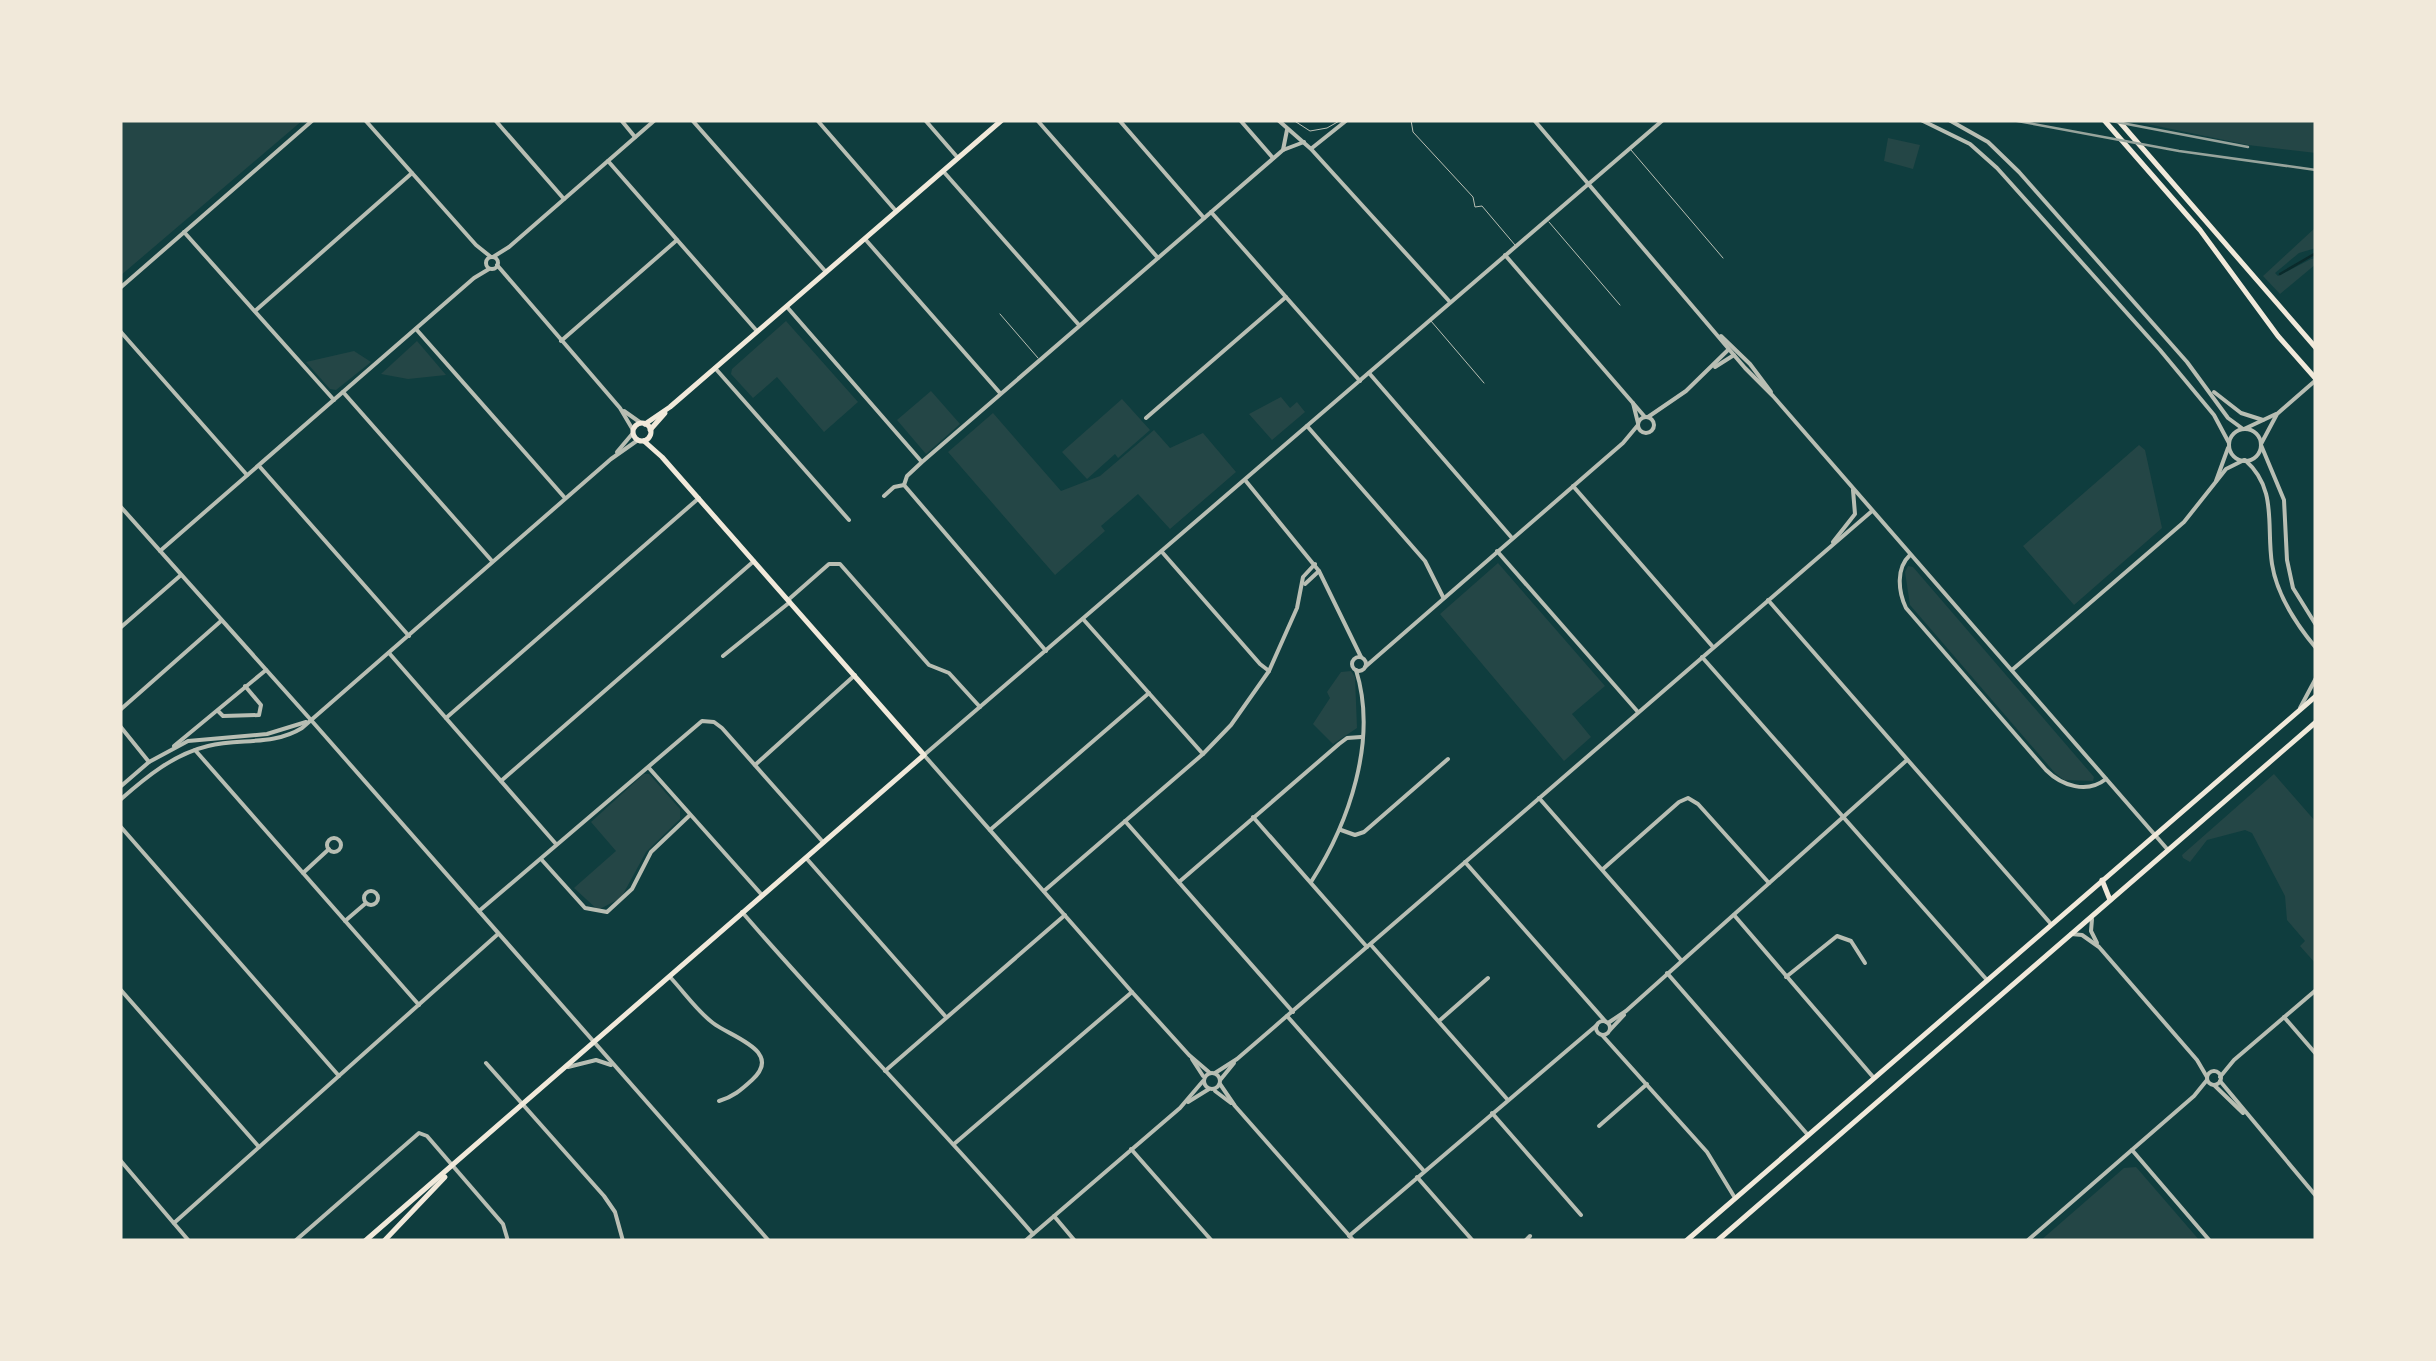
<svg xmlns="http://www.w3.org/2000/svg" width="2436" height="1361" viewBox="0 0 2436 1361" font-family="'Open Sans',sans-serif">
	<rect width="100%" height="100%" fill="#0f3d3e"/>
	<g fill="#244646">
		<path d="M120,120H303L120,276Z"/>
		<path d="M2316,120V153L2248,145L2133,121Z"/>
		<path d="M1888,138L1920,145L1913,169L1884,161Z"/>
		<path d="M2316,227V248L2299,253L2275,273L2278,276L2311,259L2316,258V264L2280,294L2263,276Z"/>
		<path d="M786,321L858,402L824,432L777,377L753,398L731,374L732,369Z"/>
		<path d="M417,341L446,375L408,379L381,374Z"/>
		<path d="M354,351L371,362L336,390L330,389L306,362Z"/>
		<path d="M931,391L960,424L926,454L897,420Z"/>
		<path d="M1281,397L1290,408L1297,402L1305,412L1272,440L1249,414Z"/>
		<path d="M1122,399L1150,430L1118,458L1115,454L1087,479L1062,452Z"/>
		<path d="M993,413L1061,491L1100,476L1154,430L1170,448L1203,433L1236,472L1170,529L1138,494L1101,526L1105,531L1055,575L948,452Z"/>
		<path d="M2139,445L2145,450L2162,528L2074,605L2023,546Z"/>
		<path d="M1498,563L1605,686L1572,714L1591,737L1564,761L1440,614Z"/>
		<path d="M1908,566L1913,567L2094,777L2093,781L2064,780L2055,773L1910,605L1905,572Z"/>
		<path d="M1351,671L1355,677L1357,728L1333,744L1313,724L1330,698L1327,692L1341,672Z"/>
		<path d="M644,774H649L680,809V819L646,852L621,898L598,910L574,888L616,851L591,822Z"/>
		<path d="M2274,774L2316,822V964L2300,946L2305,941L2287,920L2285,896L2252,833L2245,830L2207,840L2190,862L2183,858L2182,855Z"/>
		<path d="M2136,1167L2200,1241H2040L2124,1168Z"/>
	</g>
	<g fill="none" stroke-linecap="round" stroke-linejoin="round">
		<path stroke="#0a2a2b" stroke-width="2.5" d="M2280,274L2316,253"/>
		<g stroke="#b8beb3" stroke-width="1">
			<path d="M1293,120L1310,131L1327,128L1341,120"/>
			<path d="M1411,120L1413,132L1473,197L1475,207L1482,206L1515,245"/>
			<path d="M1631,150L1723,258"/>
			<path d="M1549,222L1620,305"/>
			<path d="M1000,314L1038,358"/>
			<path d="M1431,321L1484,383"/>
		</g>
		<g stroke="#b8beb3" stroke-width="4">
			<path d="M365,120L476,245L491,257"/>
			<path d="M495,120L564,199"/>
			<path d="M621,120L635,137"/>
			<path d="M692,120L826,272"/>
			<path d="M817,120L896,211"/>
			<path d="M925,120L958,158"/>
			<path d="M1037,120L1158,258"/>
			<path d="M1119,120L1204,218"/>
			<path d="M1240,120L1273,158"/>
			<path d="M1283,150L1287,130"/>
			<path d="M608,161L756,330"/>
			<path d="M943,171L1079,325"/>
			<path d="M1211,212L1360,381"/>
			<path d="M184,232L334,400"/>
			<path d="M865,239L1000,393"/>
			<path d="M1505,255L1645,417"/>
			<circle cx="492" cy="263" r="6"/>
			<path d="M493,257L509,247L655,120"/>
			<path d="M497,265L620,408L633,430"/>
			<path d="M120,288L313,120"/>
			<path d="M787,307L921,461"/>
			<path d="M255,311L412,173"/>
			<path d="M416,329L565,498"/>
			<path d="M120,331L247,475"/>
			<path d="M561,341L677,240"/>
			<path d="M1715,367L1734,355"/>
			<path d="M715,368L849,520"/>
			<path d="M1369,373L1512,538"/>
			<path d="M343,392L492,561"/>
			<path d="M1633,403L1638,423"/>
			<path d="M624,411L641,423"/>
			<path d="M1648,417L1686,391L1728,350"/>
			<circle cx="1646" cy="425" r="8"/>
			<path d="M1146,418L1286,297"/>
			<path d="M1307,426L1425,561L1443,597"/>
			<path d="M260,467L409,636"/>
			<path d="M1245,480L1319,571L1361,657"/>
			<path d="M904,485L1046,651"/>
			<path d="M1573,486L1713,647"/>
			<path d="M884,496L894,487L904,485L907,476L922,462L1283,150L1304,142"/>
			<path d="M120,506L311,720"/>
			<path d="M160,551L474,278L489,269"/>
			<path d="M1497,551L1638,712"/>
			<path d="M1162,552L1260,664L1269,671"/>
			<path d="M1910,555C1896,568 1898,591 1906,608L2046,770C2062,786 2087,794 2106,779"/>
			<path d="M1305,584L1319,571"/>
			<path d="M788,600L829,564H840L929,665L949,673L980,707"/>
			<path d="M1768,600L2051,924"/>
			<path d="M1083,619L1203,754"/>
			<path d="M120,628L181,575"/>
			<path d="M389,653L556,844"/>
			<path d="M723,656L790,602"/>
			<path d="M1702,657L1987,980"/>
			<circle cx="1359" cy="664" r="7"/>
			<path d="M1365,667L1623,443L1638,425"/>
			<path d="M120,710L221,621"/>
			<path d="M218,711L223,716L259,715L261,705L245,686"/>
			<path d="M446,718L699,498"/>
			<path d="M120,726L149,762"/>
			<path d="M174,746L266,670"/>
			<path d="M195,750L419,1005"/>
			<path d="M755,765L855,675"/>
			<path d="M649,768L762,895"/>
			<path d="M501,781L754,561"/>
			<path d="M1539,798L1681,960"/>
			<path d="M1253,817L1367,947"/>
			<path d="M1125,821L1293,1012"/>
			<path d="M120,826L339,1076"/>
			<path d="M990,830L1149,693"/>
			<path d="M1341,830L1355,835L1364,832L1448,759"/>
			<circle cx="334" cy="845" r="7"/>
			<path d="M541,859L585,908L607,912L632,889L651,852L690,815"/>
			<path d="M807,859L946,1017"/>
			<path d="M1465,862L1606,1022"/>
			<path d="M1603,869L1679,802L1688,798L1698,804L1769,883"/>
			<path d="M303,873L329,849"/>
			<path d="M1179,882L1339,744L1347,738L1361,737"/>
			<path d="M1311,882C1349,823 1378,740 1356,670"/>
			<circle cx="371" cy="898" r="7"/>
			<path d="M1044,891L1203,754L1231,725L1269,671L1297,608L1303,577L1315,564"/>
			<path d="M479,911L702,721L714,722L722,728L823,842"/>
			<path d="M742,912C837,1022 938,1124 1033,1234"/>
			<path d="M1734,915L1874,1078"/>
			<path d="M345,921L366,903"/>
			<path d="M1371,945L1507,1099"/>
			<path d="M1667,973L1808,1135"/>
			<path d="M670,977C684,992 697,1011 713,1023C731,1037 784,1051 752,1080C741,1090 733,1097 719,1101"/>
			<path d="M1786,977L1837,936L1851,941L1865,963"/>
			<path d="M120,989L259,1147"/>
			<path d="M1287,1016L1424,1171"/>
			<path d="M2284,1017L2316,1054"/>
			<path d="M1439,1021L1488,978"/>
			<circle cx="1603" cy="1028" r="7"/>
			<path d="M1608,1023L1626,1011L1907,760"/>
			<path d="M1610,1030L1624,1015"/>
			<path d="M1602,1035L1707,1152L1735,1198"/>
			<path d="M486,1063L604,1196L615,1212L623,1241"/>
			<path d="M885,1071L1065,915"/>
			<path d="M1492,1113L1581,1215"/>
			<path d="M1599,1126L1647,1084"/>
			<path d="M954,1144L1132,992"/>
			<path d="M1131,1149L1212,1241"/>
			<path d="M2132,1150L2210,1241"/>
			<path d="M120,1160L189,1241"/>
			<path d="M1417,1177L1473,1241"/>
			<path d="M1054,1216L1075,1241"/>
			<path d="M174,1223L498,934"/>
			<path d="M1349,1236L1597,1025"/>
			<path d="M295,1241L419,1133L427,1136L503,1224L508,1241"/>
			<path d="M1525,1241L1530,1236"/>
		</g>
		<g stroke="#b8beb3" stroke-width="4">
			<path d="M1278,120L1311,149L1450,302"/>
			<path d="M1534,120L1745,368L1773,396L2168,850"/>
			<path d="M1921,120L1970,144L1997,168L2160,350L2214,415L2229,443"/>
			<path d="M1949,120L1988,142L2019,172L2187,362L2228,418L2243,429"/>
			<path d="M1312,148L1347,120"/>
			<path d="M1721,336L1750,364L1771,392"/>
			<path d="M2214,392L2241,413L2263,420"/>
			<path d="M2244,429L2276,414"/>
			<circle cx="2245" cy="445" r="16"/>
			<path d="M2261,444L2277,414L2316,380"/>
			<path d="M2261,445L2284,500L2287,560L2293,588L2316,625"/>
			<path d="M617,452L633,433"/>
			<path d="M2245,460C2278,489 2266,525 2272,564C2277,596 2296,624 2316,648"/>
			<path d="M2216,481L2228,448"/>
			<path d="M1833,542L1855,514L1853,490"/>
			<path d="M2012,670L2184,522L2226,469L2244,460"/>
			<path d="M2300,708L2316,678"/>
			<path d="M311,720L769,1241"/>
			<path d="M120,787L149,762L188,741L267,734L306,722"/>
			<path d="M120,800C146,777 174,754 208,746C240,738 273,746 302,728L611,459L638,440"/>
			<path d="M2092,919L2091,931L2097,943"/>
			<path d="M2071,934L2082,935L2099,947L2197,1060L2207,1077"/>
			<path d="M1192,1059L1203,1076"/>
			<path d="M568,1067L596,1060L611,1065"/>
			<circle cx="2214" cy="1078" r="7"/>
			<circle cx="1212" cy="1081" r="8"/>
			<path d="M1210,1073L1189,1055L1132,992L924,755L1663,120"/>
			<path d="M1215,1073L1237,1059L1872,511"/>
			<path d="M2220,1077L2234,1060L2316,990"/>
			<path d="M1221,1079L1234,1063"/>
			<path d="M2220,1081L2316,1196"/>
			<path d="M1220,1084L1235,1106L1354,1241"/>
			<path d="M2214,1085L2243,1113"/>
			<path d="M1215,1091L1231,1103"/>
			<path d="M1188,1102L1209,1089"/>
			<path d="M1025,1241L1180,1108L1203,1081"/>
			<path d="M2027,1241L2194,1096L2207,1080"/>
		</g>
		<g stroke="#f1e9da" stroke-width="5">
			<circle cx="642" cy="432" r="9"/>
			<path d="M645,424L670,407L1002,120"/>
			<path d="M650,430L665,413"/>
			<path d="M365,1241L924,755L662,457L644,441"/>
			<path d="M384,1241L445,1177"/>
		</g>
		<g stroke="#f1e9da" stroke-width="5">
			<path d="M2104,120L2200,230L2278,336L2316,379"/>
			<path d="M2118,120L2316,348"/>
		</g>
		<g stroke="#f1e9da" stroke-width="5">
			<path d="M2102,880L2110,900"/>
			<path d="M1686,1241L2316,696"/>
			<path d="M1717,1241L2316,722"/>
		</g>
		<g stroke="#97a49c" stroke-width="2.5">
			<path d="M2012,120L2179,151L2316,170"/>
			<path d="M2106,120L2248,147"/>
		</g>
	</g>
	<rect width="2436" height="1361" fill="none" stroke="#f1e9da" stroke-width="245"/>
</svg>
